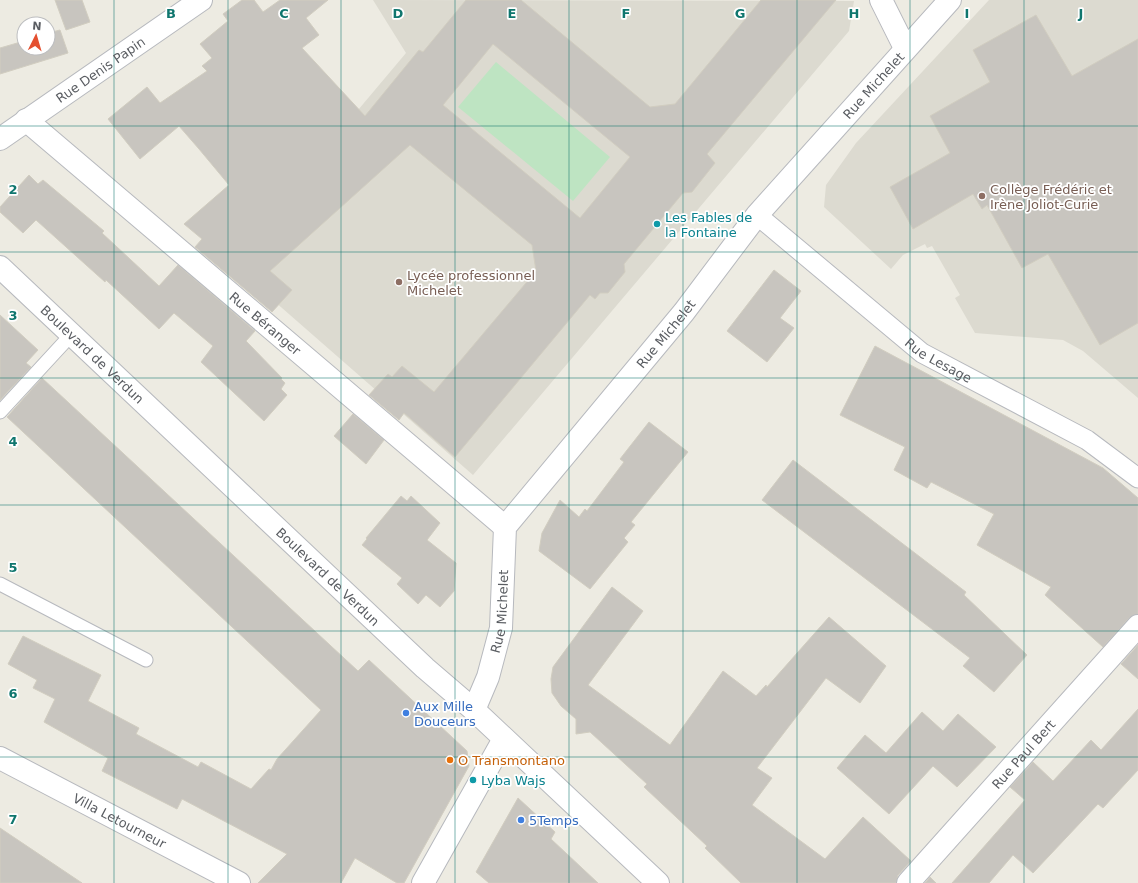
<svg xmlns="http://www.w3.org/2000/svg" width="1138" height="883" viewBox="0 0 1138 883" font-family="'DejaVu Sans',sans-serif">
	<rect width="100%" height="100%" fill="#edebe2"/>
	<g fill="#dcdad0">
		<path d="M373,0L854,1L849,31L473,475L218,252L353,116L406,53Z"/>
		<path d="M989,0H1138V398L1083,351L1063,340L975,333L955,298L960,295L932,246L927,248L925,244L903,255L891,269L824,207L826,185L856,143Z"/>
	</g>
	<path fill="#bee4c2" d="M496,62L610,157L573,201L458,107Z"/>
	<g fill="#c8c5bf" stroke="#d1cdc0" fill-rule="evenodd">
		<path d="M55,0H82L90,22L66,30Z"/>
		<path d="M242,0H254L263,12L280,0H328L306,18L319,35L302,48L365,116L419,50L423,52L466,0H521L650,107L675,104L761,0H836L707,154L715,163L692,192L683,193L624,264L625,272L608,293H600L595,299L590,295L455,457L404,413L399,420L369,395L388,374L392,377L402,366L434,392L536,271L532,245L410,145L270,271L292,290L272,312L195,247L202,239L184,224L229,185L199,149L179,126L140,159L108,119L147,87L160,103L207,71L202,66L212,58L200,44L228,21L223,14ZM493,44L630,157L580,218L443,105Z"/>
		<path d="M1036,15L1072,76L1138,39V323L1100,345L1048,254L1022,268L987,205L982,209L973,194L913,229L890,187L950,153L930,116L990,82L973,50Z"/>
		<path d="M60,30L68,53L0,74V48L24,41V48H48V33Z"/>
		<path d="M29,175L38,184L43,180L104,231L102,233L159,286L178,265L255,331L246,341L282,378L281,379L285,383L281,389L287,395L264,421L201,362L213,346L174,313L159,329L106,280L105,282L36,220L23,233L0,212V207Z"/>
		<path d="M774,270L801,291L780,318L794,328L767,362L727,331Z"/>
		<path d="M0,315L38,350L26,363L31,367L0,400Z"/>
		<path d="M875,346L1103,468L1138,498V614L1129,618L1103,647L1045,595L1051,587L977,545L994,514L931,482L927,488L894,470L905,447L840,415Z"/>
		<path d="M42,378L358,671L369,660L467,751L469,766L404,883H397L355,858L341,883H258L287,854L182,799L177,809L102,771L108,758L44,722L55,699L33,688L37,680L8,664L23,636L101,675L88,701L139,728L136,734L198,767L201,762L251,789L269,769L271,770L277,759L321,710L7,417Z"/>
		<path d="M353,414L384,440L366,464L334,436Z"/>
		<path d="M649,422L688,452L631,522L635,525L624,538L628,542L590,589L539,551L542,533L560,500L579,517L585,509L587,511L624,462L620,459Z"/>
		<path d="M793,460L966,592L964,595L1027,655L994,692L963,666L970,658L762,500Z"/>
		<path d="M401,496L407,501L411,496L440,523L427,540L456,563L454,591L440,607L426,595L418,604L397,584L402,578L362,545L367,539L366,538Z"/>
		<path d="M612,587L643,611L588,685L670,745L723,671L756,696L766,685L767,687L829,617L886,666L860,703L826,678L757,768L772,778L752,805L825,859L863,817L911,861L898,875L896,883H741L705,848L707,846L644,787L647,784L590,732L576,734V719L561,706L552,693L551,679L553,667Z"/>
		<path d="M1138,645V679L1121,664Z"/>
		<path d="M1138,709V770L1103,808L1098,804L1033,873L1013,855L989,883H952L1025,800L1010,787L1033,762L1053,781L1091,740L1101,750Z"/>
		<path d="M922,712L943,731L958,714L996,747L957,787L933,766L889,814L837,768L865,735L886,753Z"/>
		<path d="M518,798L555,832L551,839L598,883H489L476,872Z"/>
		<path d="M0,828L82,883H0Z"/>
		<path d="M930,877L936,883H925Z"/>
	</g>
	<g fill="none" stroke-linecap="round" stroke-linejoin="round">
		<g stroke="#b7b9be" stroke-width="15">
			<g id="service">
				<path d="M0,412L71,335"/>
				<path d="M0,584L146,660"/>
			</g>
		</g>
		<g stroke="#b7b9be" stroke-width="21">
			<g id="pedestrian">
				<path id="s1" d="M757,215L922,353L1087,440L1138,478"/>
			</g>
		</g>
		<g stroke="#b7b9be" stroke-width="24">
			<g id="minor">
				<path d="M881,0L905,48"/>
				<path id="s2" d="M26,120L505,527"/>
				<path id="s3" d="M0,139L201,0"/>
				<path id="s4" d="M474,710L488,677L501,628L505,527L684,312L757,215L950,0"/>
				<path id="s5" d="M0,758L239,883"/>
				<path d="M423,883L504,739"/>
				<path id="s6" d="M908,883L1138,626"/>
			</g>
		</g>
		<g stroke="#b7b9be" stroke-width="24">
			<g id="tertiary">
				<path id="s7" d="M0,267L425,668L474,710L658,883"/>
			</g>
		</g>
		<use href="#service" stroke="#fff" stroke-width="13"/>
		<use href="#pedestrian" stroke="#fff" stroke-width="19"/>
		<use href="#minor" stroke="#fff" stroke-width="22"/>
		<use href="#tertiary" stroke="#fff" stroke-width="22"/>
	</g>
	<path fill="none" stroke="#0f766e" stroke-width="1" stroke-opacity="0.55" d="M114,0V883M228,0V883M341,0V883M455,0V883M569,0V883M683,0V883M797,0V883M910,0V883M1024,0V883M0,126H1138M0,252H1138M0,378H1138M0,505H1138M0,631H1138M0,757H1138"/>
	<g fill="#8d6e63" stroke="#fff" stroke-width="1.5">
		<circle cx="982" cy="196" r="4"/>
		<circle cx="399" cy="282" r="4"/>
	</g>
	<g fill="#0f9aa8" stroke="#fff" stroke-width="1.5">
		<circle cx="657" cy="224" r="4"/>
		<circle cx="473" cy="780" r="4"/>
	</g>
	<g fill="#3f7fe0" stroke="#fff" stroke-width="1.5">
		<circle cx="406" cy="713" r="4"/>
		<circle cx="521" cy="820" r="4"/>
	</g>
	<circle fill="#e8710a" stroke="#fff" stroke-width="1.5" cx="450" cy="760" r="4"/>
	<g text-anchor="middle" stroke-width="3.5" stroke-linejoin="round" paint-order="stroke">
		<g font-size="13" fill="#5a5d62" stroke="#fff">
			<text dy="5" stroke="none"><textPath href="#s3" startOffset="122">Rue Denis Papin</textPath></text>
			<text dy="5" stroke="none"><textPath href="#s4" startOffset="763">Rue Michelet</textPath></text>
			<text dy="5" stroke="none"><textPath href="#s2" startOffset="314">Rue Béranger</textPath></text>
			<text dy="5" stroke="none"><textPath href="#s4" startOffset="439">Rue Michelet</textPath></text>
			<text dy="5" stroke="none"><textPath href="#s7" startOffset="127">Boulevard de Verdun</textPath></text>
			<text dy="5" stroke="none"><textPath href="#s1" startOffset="233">Rue Lesage</textPath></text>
			<text dy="5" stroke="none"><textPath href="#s7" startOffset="451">Boulevard de Verdun</textPath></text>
			<text dy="5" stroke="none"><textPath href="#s4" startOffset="103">Rue Michelet</textPath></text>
			<text dy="5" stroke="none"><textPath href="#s6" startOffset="173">Rue Paul Bert</textPath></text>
			<text dy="5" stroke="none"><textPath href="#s5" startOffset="135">Villa Letourneur</textPath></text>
		</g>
		<g font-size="13" fill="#785e54" stroke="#fff" text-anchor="start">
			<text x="990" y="194">Collège Frédéric et<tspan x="990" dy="15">Irène Joliot-Curie</tspan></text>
			<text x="407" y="280">Lycée professionnel<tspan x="407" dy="15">Michelet</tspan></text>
		</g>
		<g font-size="13" fill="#0d838f" stroke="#fff" text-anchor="start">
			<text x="665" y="222">Les Fables de<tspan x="665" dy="15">la Fontaine</tspan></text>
			<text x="481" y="785">Lyba Wajs</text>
		</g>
		<g font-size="13" fill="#366cbe" stroke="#fff" text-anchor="start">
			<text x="414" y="711">Aux Mille<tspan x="414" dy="15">Douceurs</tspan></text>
			<text x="529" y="825">5Temps</text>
		</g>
		<g font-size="13" fill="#c56008" stroke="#fff" text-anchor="start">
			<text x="458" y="765">O Transmontano</text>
		</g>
	</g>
	<g font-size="13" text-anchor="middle" font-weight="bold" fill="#0f766e" stroke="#fff" stroke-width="3.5" stroke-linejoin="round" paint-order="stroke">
		<text x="171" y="18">B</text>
		<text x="284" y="18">C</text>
		<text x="398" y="18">D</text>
		<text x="512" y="18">E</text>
		<text x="626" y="18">F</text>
		<text x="740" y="18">G</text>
		<text x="854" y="18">H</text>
		<text x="967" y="18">I</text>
		<text x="1081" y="18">J</text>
		<text x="13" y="194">2</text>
		<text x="13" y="320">3</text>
		<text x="13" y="446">4</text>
		<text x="13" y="572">5</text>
		<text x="13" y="698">6</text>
		<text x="13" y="824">7</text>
	</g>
	<g transform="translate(36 36) rotate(5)"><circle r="19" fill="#ffffff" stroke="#bdbec0"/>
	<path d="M0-3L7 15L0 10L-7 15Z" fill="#e45030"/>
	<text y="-6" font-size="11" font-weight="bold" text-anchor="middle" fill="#5a5d62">N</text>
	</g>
</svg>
